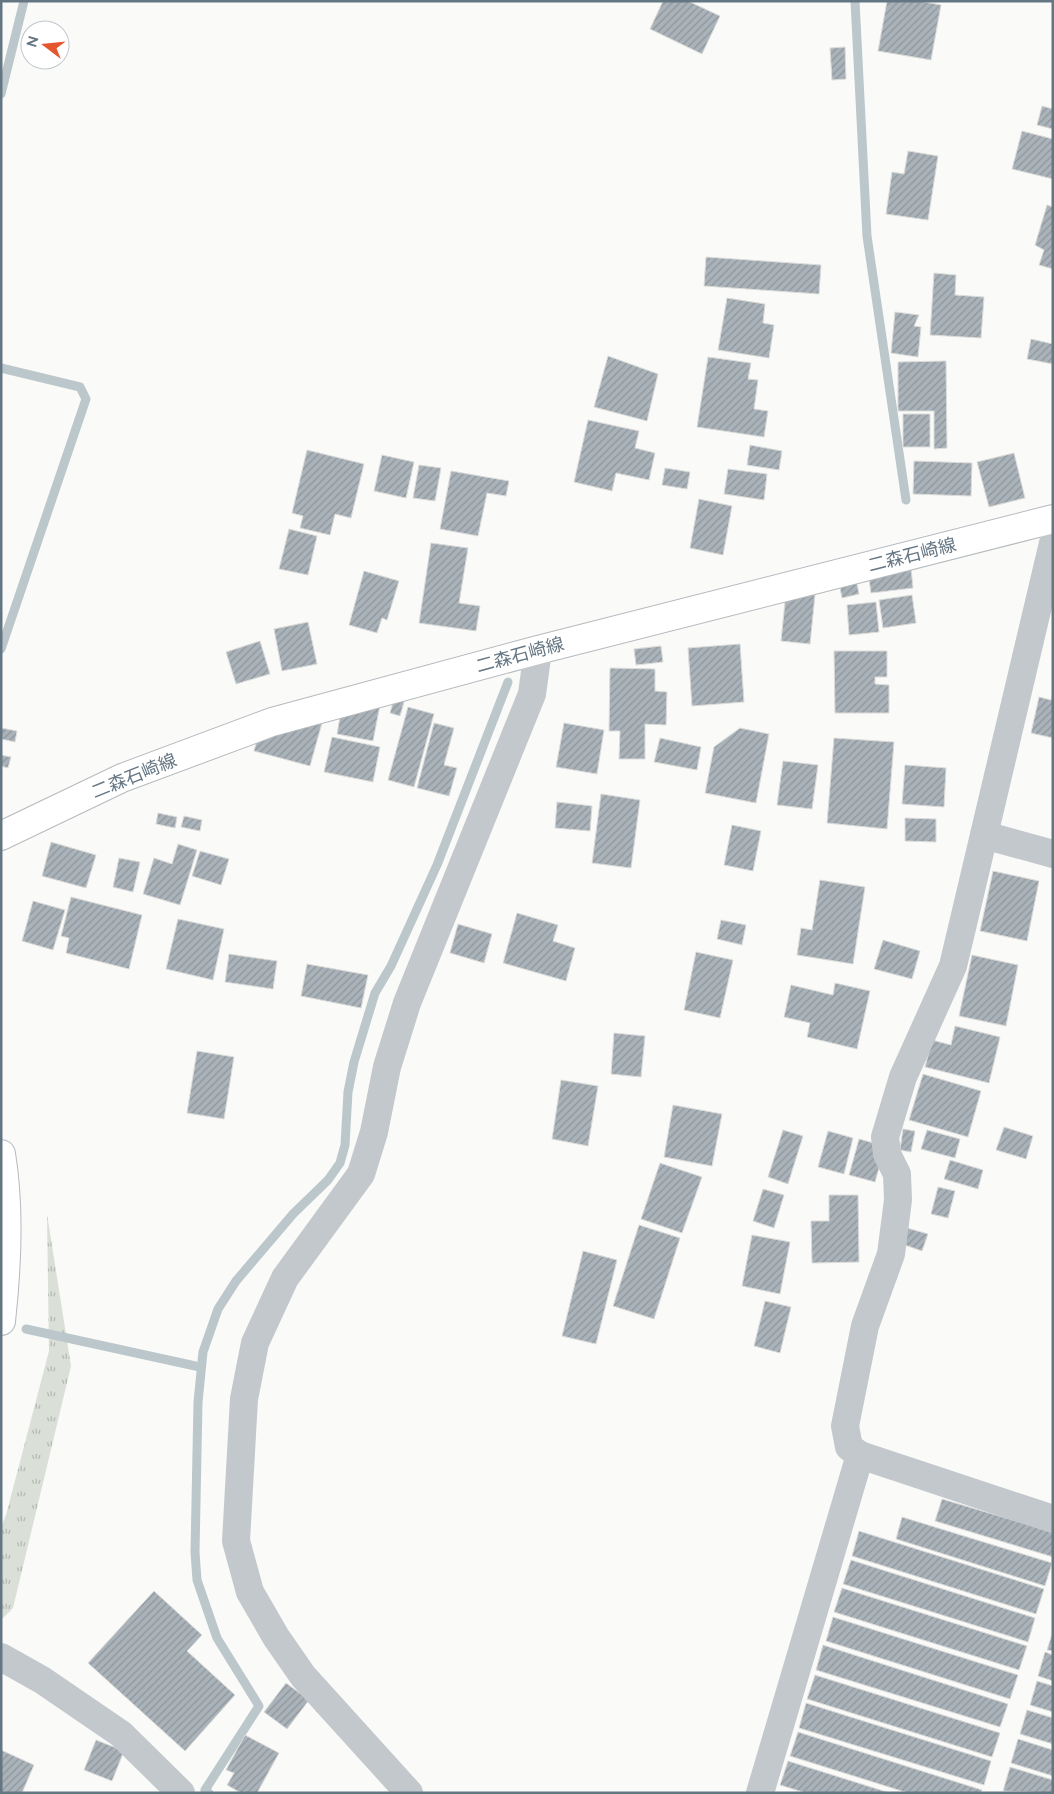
<svg xmlns="http://www.w3.org/2000/svg" width="1054" height="1794" viewBox="0 0 1054 1794" font-family="Raleway,'Noto Sans JP',sans-serif">
	<defs>
		<pattern id="grass-tufts" width="24" height="20" patternUnits="userSpaceOnUse" patternTransform="scale(1.25)"><rect width="24" height="20" fill="#dadfd7"/><path d="M3 7l-1-3M5 7V3M7 7l1-3M15 17l-1-3M17 17v-4M19 17l1-3" fill="none" stroke="#b4b9b4"/></pattern>
		<pattern id="building-hatch" width="6" height="6" patternUnits="userSpaceOnUse" patternTransform="scale(1.25)"><rect width="6" height="6" fill="#aab3b9"/><path d="M-1 1l2-2M0 6l6-6M5 7l2-2" fill="none" stroke="#8e969c"/></pattern>
	</defs>
	<rect width="100%" height="100%" fill="#fafaf8"/>
	<path fill="url(#grass-tufts)" d="M47,1214L71,1366L13,1608L1,1620V1527L6,1515L49,1351Z"/>
	<g fill="none" stroke-linecap="round" stroke-linejoin="round">
		<g stroke="#bbc7cb" stroke-width="9">
			<path d="M855,1L867,236L906,500"/>
			<path d="M1,94L24,1"/>
			<path d="M1,368L80,387L86,399L1,649"/>
			<path d="M26,1329L200,1367"/>
			<path d="M209,1793L205,1790L259,1706L217,1638L197,1580L195,1552L198,1402L203,1352L218,1309L236,1281L293,1214L328,1180L340,1163L345,1145L348,1092L354,1062L375,993L391,966L437,865L508,682"/>
		</g>
	</g>
	<g fill="url(#building-hatch)" stroke="#dcdcda">
		<path d="M663,1H688L720,16L702,54L650,29Z"/>
		<path d="M887,1H919L941,5L931,60L878,51Z"/>
		<path d="M845,47L846,79L832,80L830,48Z"/>
		<path d="M1042,106L1053,109V129L1037,125Z"/>
		<path d="M1022,131L1053,139V179L1012,169Z"/>
		<path d="M908,151L938,156L928,220L886,214L892,172L904,174Z"/>
		<path d="M1047,205L1053,207V269L1039,265L1044,250L1035,245Z"/>
		<path d="M706,257L821,265L819,294L704,286Z"/>
		<path d="M934,273L956,275L955,295L984,297L981,338L930,335Z"/>
		<path d="M727,298L765,304L763,323L774,325L769,358L718,350Z"/>
		<path d="M895,312L919,315L914,326L921,327L918,357L891,353Z"/>
		<path d="M1031,339L1053,344V364L1027,359Z"/>
		<path d="M608,356L658,374L647,421L594,407Z"/>
		<path d="M708,357L751,363L748,379L758,380L754,409L768,411L764,437L697,427Z"/>
		<path d="M946,361L947,448L934,449V411H898V362Z"/>
		<rect x="903" y="414" width="27" height="33"/>
		<path d="M588,420L639,431L635,448L655,453L649,480L616,473L612,491L574,482Z"/>
		<path d="M750,445L782,451L779,470L747,465Z"/>
		<path d="M307,450L364,464L351,518L335,514L330,535L300,528L303,516L292,513Z"/>
		<path d="M1014,453L1025,498L989,507L977,462Z"/>
		<path d="M382,455L414,462L406,498L374,491Z"/>
		<path d="M914,461L972,463L971,496L913,494Z"/>
		<path d="M419,465L441,468L435,501L413,498Z"/>
		<path d="M665,468L690,472L687,489L662,485Z"/>
		<path d="M728,469L767,474L764,500L724,494Z"/>
		<path d="M451,471L509,481L506,496L487,493L478,536L440,529Z"/>
		<path d="M699,499L732,506L723,555L690,548Z"/>
		<path d="M289,529L317,536L308,575L279,569Z"/>
		<path d="M431,543L468,548L459,603L480,606L476,631L419,623Z"/>
		<path d="M911,568L913,588L871,593L868,572Z"/>
		<path d="M364,571L399,581L387,620L382,618L377,633L349,625Z"/>
		<path d="M856,579L859,594L842,598L839,583Z"/>
		<path d="M786,592L815,595L810,644L781,641Z"/>
		<path d="M912,595L916,623L883,628L879,600Z"/>
		<path d="M876,602L879,632L849,635L847,605Z"/>
		<path d="M308,622L317,664L282,671L274,629Z"/>
		<path d="M260,641L270,674L236,684L226,652Z"/>
		<path d="M740,644L744,702L692,706L688,648Z"/>
		<path d="M661,646L663,662L636,665L634,649Z"/>
		<path d="M834,651H887V677H875V684L889,685V713H835Z"/>
		<path d="M610,668L655,669V691L667,692L666,725L645,724V759H619L620,731H609Z"/>
		<path d="M396,692L406,695L400,716L390,713Z"/>
		<path d="M1053,694V738L1031,733L1039,697L1051,700Z"/>
		<path d="M381,700L373,741L337,734L341,711Z"/>
		<path d="M408,707L434,714L414,787L388,780Z"/>
		<path d="M311,720L322,723L310,766L254,751L257,740Z"/>
		<path d="M434,723L454,728L444,765L457,768L449,796L417,788Z"/>
		<path d="M564,723L604,730L597,774L556,767Z"/>
		<path d="M1,728L17,731L15,742L1,739Z"/>
		<path d="M740,728L769,734L756,803L705,793L714,747Z"/>
		<path d="M332,737L380,747L373,782L324,772Z"/>
		<path d="M660,738L701,747L697,770L654,762Z"/>
		<path d="M834,738L894,742L887,829L827,823Z"/>
		<path d="M1,755L11,757L8,768L1,766Z"/>
		<path d="M783,761L818,765L812,809L777,805Z"/>
		<path d="M905,765L946,768L944,807L902,804Z"/>
		<path d="M601,794L640,800L631,868L592,863Z"/>
		<path d="M557,802L592,806L590,831L555,828Z"/>
		<path d="M158,813L177,817L175,828L156,824Z"/>
		<path d="M184,816L202,820L200,831L181,827Z"/>
		<path d="M905,818L936,819V842L905,841Z"/>
		<path d="M732,825L761,831L753,871L724,865Z"/>
		<path d="M51,842L96,855L86,888L42,876Z"/>
		<path d="M178,844L197,850L180,905L143,894L154,858L172,864Z"/>
		<path d="M200,851L229,859L221,885L192,876Z"/>
		<path d="M119,858L140,862L133,892L113,887Z"/>
		<path d="M993,871L1039,881L1027,941L980,931Z"/>
		<path d="M820,880L865,887L853,964L797,955L801,928L812,930Z"/>
		<path d="M71,897L142,915L129,969L66,953L69,938L61,936Z"/>
		<path d="M33,901L65,910L53,950L22,941Z"/>
		<path d="M517,913L558,925L553,941L575,948L566,981L503,963Z"/>
		<path d="M178,919L224,929L213,980L166,969Z"/>
		<path d="M721,920L746,925L742,945L717,939Z"/>
		<path d="M458,924L492,934L484,963L450,953Z"/>
		<path d="M883,940L920,951L912,979L874,969Z"/>
		<path d="M696,952L733,960L720,1018L684,1010Z"/>
		<path d="M229,954L277,961L273,989L225,982Z"/>
		<path d="M972,955L1018,965L1006,1026L959,1016Z"/>
		<path d="M307,964L368,975L361,1008L301,996Z"/>
		<path d="M835,983L870,991L857,1049L807,1037L810,1023L784,1017L791,985L833,995Z"/>
		<path d="M955,1026L1000,1037L989,1083L925,1067L932,1040L951,1045Z"/>
		<path d="M614,1033L645,1036L641,1077L611,1074Z"/>
		<path d="M197,1051L234,1057L224,1119L187,1113Z"/>
		<path d="M923,1074L981,1091L968,1137L909,1120Z"/>
		<path d="M561,1080L598,1086L588,1146L552,1139Z"/>
		<path d="M673,1105L722,1114L712,1166L664,1157Z"/>
		<path d="M1004,1127L1033,1136L1026,1159L996,1150Z"/>
		<path d="M903,1129L915,1131L911,1152L900,1150Z"/>
		<path d="M783,1130L803,1136L788,1184L768,1177Z"/>
		<path d="M927,1130L960,1139L955,1158L921,1149Z"/>
		<path d="M828,1131L853,1138L844,1174L818,1167Z"/>
		<path d="M859,1139L885,1146L875,1182L849,1175Z"/>
		<path d="M950,1160L983,1170L978,1189L944,1179Z"/>
		<path d="M660,1163L702,1177L682,1233L641,1219Z"/>
		<path d="M938,1187L955,1191L948,1218L931,1214Z"/>
		<path d="M763,1189L784,1195L774,1228L753,1221Z"/>
		<path d="M829,1195H858L859,1262L812,1263L811,1221H829Z"/>
		<path d="M639,1225L680,1238L654,1319L613,1306Z"/>
		<path d="M907,1228L928,1234L922,1251L902,1244Z"/>
		<path d="M752,1235L790,1242L780,1294L742,1286Z"/>
		<path d="M583,1251L617,1260L596,1344L562,1336Z"/>
		<path d="M765,1301L791,1307L780,1353L754,1346Z"/>
		<path d="M942,1499L1053,1532V1557L935,1521Z"/>
		<path d="M902,1517L1052,1563L1045,1586L896,1539Z"/>
		<path d="M859,1531L1044,1589L1036,1614L852,1556Z"/>
		<path d="M851,1560L1035,1618L1028,1642L843,1584Z"/>
		<path d="M842,1588L1027,1646L1019,1670L834,1612Z"/>
		<path d="M154,1591L202,1635L187,1651L235,1695L185,1751L88,1663Z"/>
		<path d="M833,1617L1018,1675L1010,1699L826,1641Z"/>
		<path d="M1053,1631V1651L1047,1650Z"/>
		<path d="M823,1645L1008,1704L1000,1727L816,1670Z"/>
		<path d="M1045,1652L1053,1655V1681L1038,1676Z"/>
		<path d="M815,1675L1000,1733L992,1757L807,1699Z"/>
		<path d="M1037,1681L1053,1686V1712L1030,1705Z"/>
		<path d="M286,1683L309,1700L287,1729L264,1712Z"/>
		<path d="M806,1703L991,1761L984,1785L799,1728Z"/>
		<path d="M1027,1710L1053,1718V1744L1020,1734Z"/>
		<path d="M798,1732L982,1790L981,1793H908L790,1756Z"/>
		<path d="M245,1735L279,1753L257,1793H241L227,1785L234,1773L226,1770Z"/>
		<path d="M1018,1739L1053,1750V1776L1011,1763Z"/>
		<path d="M96,1740L124,1751L112,1781L84,1770Z"/>
		<path d="M1,1750L34,1765L22,1793H1Z"/>
		<path d="M788,1761L890,1793H806L780,1785Z"/>
		<path d="M1010,1767L1053,1780V1793L1003,1791Z"/>
	</g>
	<g fill="none" stroke-linecap="round" stroke-linejoin="round">
		<g stroke="#b5babe" stroke-width="30">
			<g id="major">
				<path d="M1,836L122,778L272,722L538,650L1053,519"/>
				<path d="M1,1154C10,1208 7,1267 1,1321"/>
			</g>
		</g>
		<g stroke="#c3c8cc" stroke-width="28">
			<path d="M1053,543L953,966L903,1077L885,1137L887,1154L897,1174L898,1200L891,1254L865,1326L845,1426L849,1447L860,1455L1053,1519"/>
			<path d="M984,835L1053,854"/>
			<path d="M1,1657L42,1680L121,1734L181,1793"/>
			<path d="M409,1793L303,1676L276,1637L250,1592L236,1541L244,1399L255,1343L285,1278L361,1174L374,1132L387,1067L407,1003L532,694L538,650"/>
			<path d="M760,1793L860,1455"/>
		</g>
		<use href="#major" stroke="#fff" stroke-width="28"/>
	</g>
	<g text-anchor="middle" stroke-width="5" stroke-linejoin="round" paint-order="stroke">
		<g font-size="18" fill="#657683" stroke="#fff">
			<text transform="translate(912 555) rotate(-14)" y="6">二森石崎線</text>
			<text transform="translate(520 655) rotate(-15)" y="6">二森石崎線</text>
			<text transform="translate(134 776) rotate(-22)" y="6">二森石崎線</text>
		</g>
	</g>
	<rect width="1054" height="1794" fill="none" stroke="#657683" stroke-width="5"/>
	<g transform="translate(45 45) rotate(286)"><circle r="24" fill="#ffffff" stroke="#c1c8cd"/>
	<path d="M0-4L9 19L0 12L-9 19Z" fill="#e4572e"/>
	<text y="-8" font-size="14" font-weight="bold" text-anchor="middle" fill="#657683">N</text>
	</g>
</svg>
